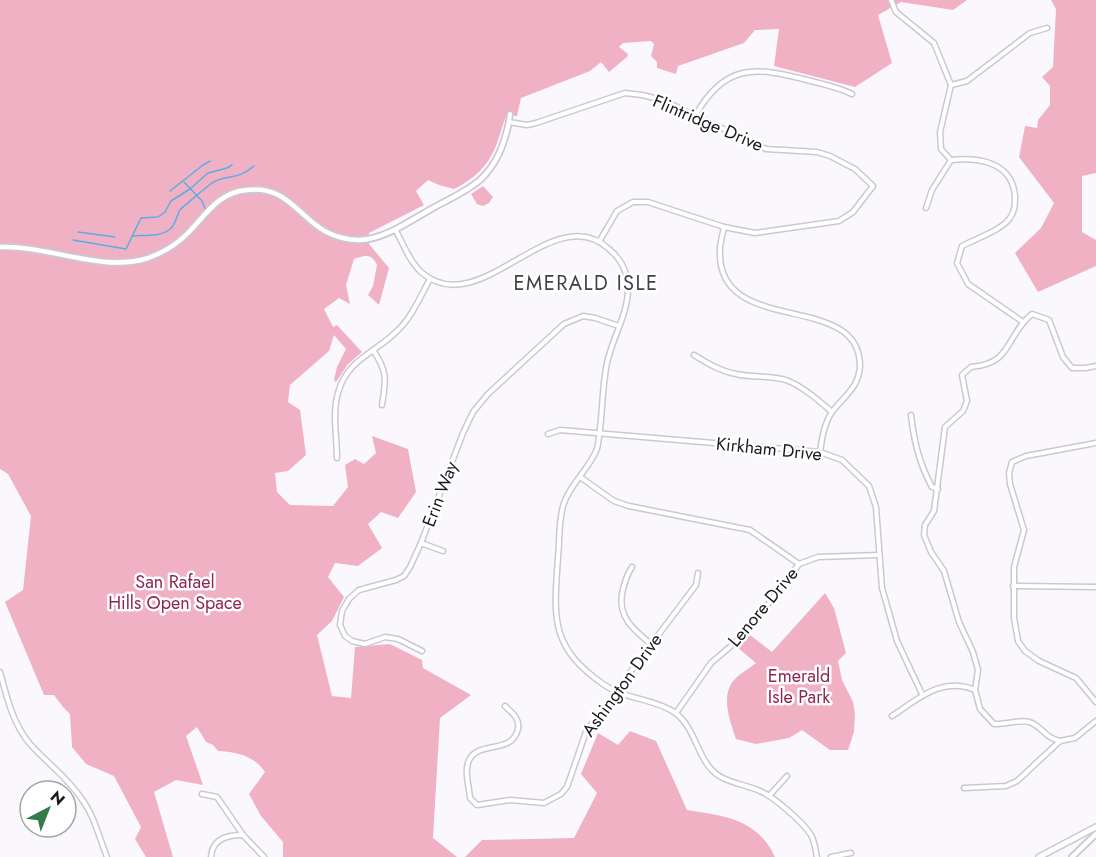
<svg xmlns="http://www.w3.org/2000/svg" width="1096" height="857" viewBox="0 0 1096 857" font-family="Jost,sans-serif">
	<rect width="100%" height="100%" fill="#faf8fd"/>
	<g fill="#f1b1c5">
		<path d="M0,0H980H967L953,10L901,2L878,15L892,63L855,87L774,66L779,29L755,30L744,43L678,66L676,74L657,68V62L651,56L654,44L651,41L623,43L619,47L628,54L627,57L609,72L601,62L590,71L521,98L517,116L507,115C502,125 500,136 496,146C488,166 473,180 454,189L439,185L428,180L416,191L424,205L369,233V244L389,268L379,305L368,295L373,286L377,265C372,253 364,255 354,259L346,285L350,304L339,298L324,309L333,327L337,325L362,352L348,364L336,382L334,380L337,367L346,349L334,335L329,351L290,385L288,402L300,410L306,455L288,471L275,473L277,492L290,505L333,506L348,487L345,465L355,459L364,464L376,453L372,436L408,449L416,492L398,518L381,512L368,524L382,548L358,566L335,563L328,577L344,597L332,621L317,635L332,696L351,698L355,647L390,644L422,660L423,668L471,695L440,718L433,838L457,857H283V842L261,816L249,794L265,772C254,756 238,752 218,751L213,745L206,742L197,727L186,736L203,785L176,780L154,792L173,857H146L135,839L141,827L114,776L86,764L72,747L70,714L63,707L54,695H44L5,602L23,590L31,516L8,474L0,469Z"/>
		<path d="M1051,0H1096V173L1082,176V232L1096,240V266L1038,292L1015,253L1041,228L1054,203L1019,157L1025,126L1037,128L1038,120L1050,105V86L1042,77L1053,67L1056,9Z"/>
		<path d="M483,186L493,197L489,203L483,206L477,204L471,194Z"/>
		<path d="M825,593L834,608L846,653L838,661L842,680L853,702L855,714L854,732L848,750H830L802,730L789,738L756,744L736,739C730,720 719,694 736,678C742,672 750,668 756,663L738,648L750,635L772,652Z"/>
		<path d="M630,731L656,741L687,810C723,816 757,818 775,857H465L482,840L574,838L597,793L581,774L598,733L618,745Z"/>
	</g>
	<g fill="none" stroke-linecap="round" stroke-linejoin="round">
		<g stroke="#5bade4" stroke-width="1.5">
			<path d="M184,182L202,201L206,211"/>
			<path d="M170,191L203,165L210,161"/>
			<path d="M78,232L115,237"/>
			<path d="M133,236C144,235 159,237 169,230C176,225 176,217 180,210C181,208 208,186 212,183C226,174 237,181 254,166"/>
			<path d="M73,240L126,249L141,218L158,217L165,212L171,201L190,189L208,173L227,168L232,165"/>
		</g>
		<g stroke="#cbc8d4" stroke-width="7">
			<g id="minor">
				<path d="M891,0L896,12L934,43L951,85L940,132L941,149L951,160"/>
				<path d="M951,85L967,81L1030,33L1047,28"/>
				<path d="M510,114L509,122L527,125L536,123L625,93L642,95L662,100L766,149L817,152L830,156L855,169L873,186L853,212L839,221L755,233L724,227L648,202H633L617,211L599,242"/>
				<path d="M695,116C724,64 754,66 807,80C822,84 838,87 852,94"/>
				<path d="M951,160C979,157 1012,162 1015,196C1015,204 1015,211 1010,218C1002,230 975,239 962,246L957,263L968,284L1023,322"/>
				<path d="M926,208L932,190L951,160"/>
				<path d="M724,227C723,234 720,242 720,249C715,339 860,289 860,366C859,388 843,397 832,412C824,424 822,438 820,452"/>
				<path d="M395,229C403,243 409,261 421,272C480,324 552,197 609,249C621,259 628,273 628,289C628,314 612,339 607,363C601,392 603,421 597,449C589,469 571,483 564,503C558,520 560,540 558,557C554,617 549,646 603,684C625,700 653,698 674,712C699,729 696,767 725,779C736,784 749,786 760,791C774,797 803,822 811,835C815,842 815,849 817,857"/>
				<path d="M373,350C388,372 386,380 382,405"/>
				<path d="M694,355C707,363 720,371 736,374C753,378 770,375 786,380C804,387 818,400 832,412"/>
				<path d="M911,415C914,441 919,463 932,487L938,489"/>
				<path d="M548,434L560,430L820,452L842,460L869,486L876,507L882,588L897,641L922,694"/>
				<path d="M1096,443L1026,456L1012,462L1009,473L1010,484L1024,530L1014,567V618L1018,641L1025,651L1039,661L1076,678L1096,702"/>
				<path d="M337,458C337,437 332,413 338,393C347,359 376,353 398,330C412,317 421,295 430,279"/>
				<path d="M580,477L614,501L629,506L750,530L799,564"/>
				<path d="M421,543L443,551"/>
				<path d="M632,567C626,576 624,583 622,594C618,618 634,630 651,644"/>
				<path d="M1013,586L1096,587"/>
				<path d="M422,651L398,639L385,637L365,644L352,641L345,636L340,625L342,611L349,599L359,590L396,580L404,576L410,567L421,543L463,433L473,412L488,394L564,324L583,316L595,318L619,326"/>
				<path d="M0,672C7,698 13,724 30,744C47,763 67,777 81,798C94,815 99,837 107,857"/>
				<path d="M505,706C512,713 520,718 518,729C512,755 479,740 469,760C464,771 469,786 470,798L477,805L510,800L544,803L561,794L567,787L587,729L604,711L628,675L696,585L698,573"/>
				<path d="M676,713L711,663L745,634L799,564L818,557L879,555"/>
				<path d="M892,716C918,699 942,676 975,690"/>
				<path d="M1060,741C1044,737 1044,729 1032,723C1022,718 1006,725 994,724L980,709L975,690L978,670L973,652L959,622L944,571L931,552L924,535L925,525L934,511L945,427L963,411L967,401L962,375L971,367C1013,364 1005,336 1032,314L1049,320L1063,357L1072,368H1086L1096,366"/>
				<path d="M964,788L1006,786L1017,781L1060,741L1075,738L1096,721"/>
				<path d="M202,794L217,797L243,835L264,857"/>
				<path d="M769,796L787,776"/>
				<path d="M211,857C212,839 227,835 242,835"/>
				<path d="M831,857L851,853"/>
			</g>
		</g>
		<g stroke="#cbc8d4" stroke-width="8">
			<g id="tertiary">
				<path d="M0,247C48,245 102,273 148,258C162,253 176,245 187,234C205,216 218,192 247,190C284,186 294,210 320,228C333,237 352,242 368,239C391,235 413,219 433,208C449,199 466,192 480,180C497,164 504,145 509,122"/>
				<path d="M1072,857L1096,834"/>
			</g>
		</g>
		<g stroke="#cbc8d4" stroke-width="8">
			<path id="secondary" d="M1039,857L1096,827"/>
		</g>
		<use href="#minor" stroke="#fff" stroke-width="4"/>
		<use href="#tertiary" stroke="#fff" stroke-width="4.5"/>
		<use href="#secondary" stroke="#fff" stroke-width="5"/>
	</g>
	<g text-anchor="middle" stroke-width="5" stroke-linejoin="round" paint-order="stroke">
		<g font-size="18" fill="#1b191d" stroke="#fff">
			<text transform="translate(708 123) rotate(23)" y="6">Flintridge Drive</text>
			<text transform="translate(769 449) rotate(6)" y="6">Kirkham Drive</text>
			<text transform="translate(440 494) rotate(-69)" y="6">Erin Way</text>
			<text transform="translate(763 607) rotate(-50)" y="6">Lenore Drive</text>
			<text transform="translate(622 685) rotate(-54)" y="6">Ashington Drive</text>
		</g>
		<g font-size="18" fill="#8d2652" stroke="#fff">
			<text x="175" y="588">San Rafael<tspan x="175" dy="21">Hills Open Space</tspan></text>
			<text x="799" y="682">Emerald<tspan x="799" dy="21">Isle Park</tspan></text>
		</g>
		<g font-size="20" letter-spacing="1.5" fill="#413e47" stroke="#fff">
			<text x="586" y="290">EMERALD ISLE</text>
		</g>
	</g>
	<g transform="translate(48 809) rotate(42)"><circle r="28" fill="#ffffff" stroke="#a4a3a5" stroke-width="1.5"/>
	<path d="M0-4.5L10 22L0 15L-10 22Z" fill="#337c4a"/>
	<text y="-9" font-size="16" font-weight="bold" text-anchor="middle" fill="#1b191d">N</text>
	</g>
</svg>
